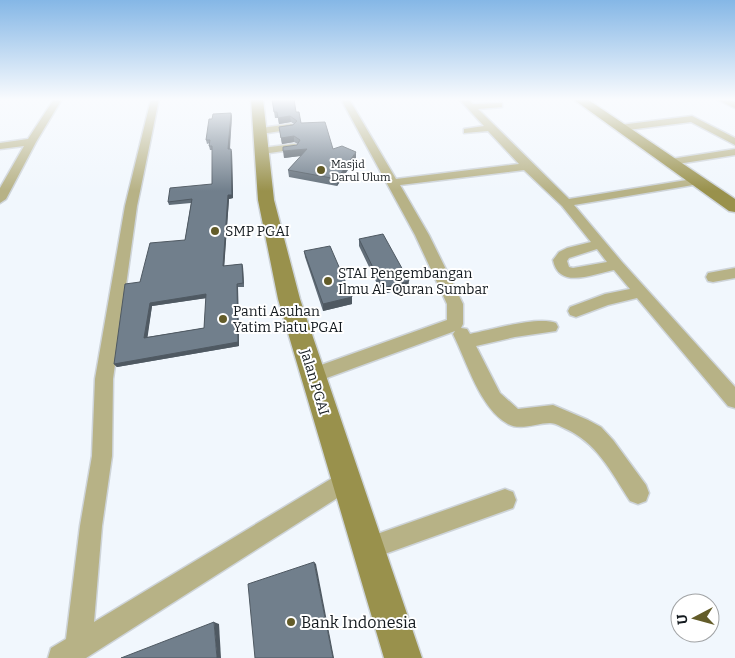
<svg xmlns="http://www.w3.org/2000/svg" width="735" height="658" viewBox="0 0 735 658" font-family="Bitter,serif">
	<rect width="100%" height="100%" fill="#f1f7fd"/>
	<g fill="none" stroke-linecap="round" stroke-linejoin="round">
		<g stroke="#ced4d9" stroke-width="3">
			<g id="street">
				<path d="M54,99H62L36,142L6,199L0,203V188L24,146L0,149V143L28,139Z"/>
				<path d="M151,99H159L137,206L113,379L112,456L102,526L94,622L339,474L346,470L353,474L357,481L353,488L86,658H48L51,648L66,639L80,526L92,456L95,379L125,206Z"/>
				<path d="M341,99H349L396,179L519,164L488,131L464,133V129L484,126L459,99H468L473,104L502,103V107L478,109L569,199L699,178L703,179L705,181L703,183L699,184L574,205L622,262L735,387V408L728,406L637,298L608,305L576,317L570,315L568,311L570,307L605,294L630,289L614,270C592,274 559,290 553,260L559,252L567,248L591,242L562,206L524,170L400,185L429,235L463,304V324L461,328L467,329L470,334C491,330 537,316 556,323L558,327L556,331L515,337L476,346L500,393L518,409L553,405L588,420L601,427L613,440L646,485L649,493L646,501L638,504L630,501C611,472 597,442 564,428C560,426 555,423 550,423C537,423 520,431 508,424C480,409 467,362 453,334L455,331L313,383L307,380L304,375L307,370L447,320V304L415,235ZM597,249L607,262L573,268L569,267L567,261L569,258Z"/>
				<path d="M716,99H727L735,102V108Z"/>
				<path d="M692,116L735,138V145L691,122L620,131L615,128L620,125Z"/>
				<path d="M291,124L296,127L294,129L261,134L256,131L261,128Z"/>
				<path d="M294,144L298,145L299,147L298,149L262,154L257,151L262,148Z"/>
				<path d="M735,149V155L671,165L666,162L671,159Z"/>
				<path d="M735,268V278L713,282L708,281L706,277L708,273Z"/>
				<path d="M505,489L513,492L516,500L513,508L368,560L360,556L356,548L360,540Z"/>
			</g>
		</g>
		<g stroke="#ced4d9" stroke-width="3">
			<g id="secondary">
				<path d="M251,99H263L274,200L300,299L422,658H384L278,299L258,200Z"/>
				<path d="M573,99H587L735,199V212L729,211Z"/>
			</g>
		</g>
		<use href="#street" fill="#b7b286" fill-rule="evenodd"/>
		<use href="#secondary" fill="#99914c" fill-rule="evenodd"/>
	</g>
	<g fill="#616d78" fill-rule="evenodd">
		<path d="M272,99L296,112L301,123L333,149L356,158L337,186L289,177L288,170L301,156L284,158L298,144L294,142L282,144L279,127L294,124L291,122L279,124L278,118H275Z"/>
		<path d="M231,113L232,116L230,149L232,152L233,198L229,199L224,266L242,264L243,267L244,287H238L239,346L117,367L114,364L140,282L185,240L191,203L169,205L168,202L212,184V150H210L209,146L210,143L207,144L206,140L212,119ZM206,298L204,328L147,337L152,306Z"/>
		<path d="M359,239L408,288L382,294L359,246Z"/>
		<path d="M304,251L352,297V304L323,311L305,257Z"/>
	</g>
	<g fill="#4f5962">
		<path d="M231,113L232,116L229,152L228,149Z"/>
		<path d="M290,116L291,122L279,124L278,118Z"/>
		<path d="M294,136V142L282,144L281,138Z"/>
		<path d="M231,149L232,152L233,198L229,199L224,270L223,266Z"/>
		<path d="M307,149V155L284,158L283,151Z"/>
		<path d="M356,152V158L337,186V179Z"/>
		<path d="M242,264L243,267L244,287L243,283Z"/>
		<path d="M409,281L408,288L382,294L383,288Z"/>
		<path d="M237,284L238,287L239,346L117,367L114,364L238,342Z"/>
		<path d="M206,294L207,298L152,306L147,341L144,338L150,303Z"/>
		<path d="M352,297V304L323,311V304Z"/>
		<path d="M314,562L316,564L334,658H333Z"/>
		<path d="M214,622L219,624L221,658H217Z"/>
	</g>
	<g fill="#717f8c" stroke="#4f5962" fill-rule="evenodd">
		<path d="M272,99H294L296,112H299L301,123L325,122L333,149L342,146L356,152L337,179L288,170L307,149L283,151V147L297,145L300,140L294,136L281,138L279,127L293,125L297,121L290,116L278,118L277,112H274Z"/>
		<path d="M231,113L228,149H231L232,195H228L223,266L242,264L243,283L237,284L238,342L114,364L125,284L140,282L150,243L185,240L192,199L168,202L170,188L212,184V146H209L210,140H206L209,119H212L213,114ZM206,294L204,328L144,338L150,303Z"/>
		<path d="M383,234L409,281L383,288L359,239Z"/>
		<path d="M330,246L352,297L323,304L304,251Z"/>
		<path d="M314,562L333,658H255L248,584Z"/>
		<path d="M214,622L217,658H121Z"/>
	</g>
	<linearGradient id="sky" x2="0" y2="1"><stop stop-color="#85b7e6"/><stop offset="0.52" stop-color="#f9fbfe"/><stop offset="1" stop-color="#f9fbfe" stop-opacity="0"/></linearGradient>
	<rect width="735" height="191" fill="url(#sky)"/>
	<g fill="#635c29" stroke="#fff" stroke-width="2">
		<circle cx="321" cy="170" r="5"/>
		<circle cx="215" cy="231" r="5"/>
		<circle cx="328" cy="281" r="5"/>
		<circle cx="223" cy="319" r="5"/>
		<circle cx="291" cy="622" r="5"/>
	</g>
	<g text-anchor="middle" stroke-width="4" stroke-linejoin="round" paint-order="stroke">
		<g font-size="11" fill="#141a1f" stroke="#fff" text-anchor="start">
			<text x="331" y="168">Masjid<tspan x="331" dy="13">Darul Ulum</tspan></text>
		</g>
		<g font-size="14" fill="#141a1f" stroke="#fff" text-anchor="start">
			<text x="225" y="236">SMP PGAI</text>
			<text x="338" y="278">STAI Pengembangan<tspan x="338" dy="16">Ilmu Al-Quran Sumbar</tspan></text>
			<text x="233" y="316">Panti Asuhan<tspan x="233" dy="16">Yatim Piatu PGAI</tspan></text>
		</g>
		<g font-size="14" fill="#141a1f" stroke="#fff">
			<text transform="translate(315 382) rotate(73)" y="5">Jalan PGAI</text>
		</g>
		<g font-size="16" fill="#141a1f" stroke="#fff" text-anchor="start">
			<text x="301" y="628">Bank Indonesia</text>
		</g>
	</g>
	<g transform="translate(695 618) rotate(264)"><circle r="24" fill="#ffffff" stroke="#a1a3a5"/>
	<path d="M0-4L9 19L0 12L-9 19Z" fill="#635c29"/>
	<text y="-8" font-size="14" font-weight="bold" text-anchor="middle" fill="#141a1f">U</text>
	</g>
</svg>
